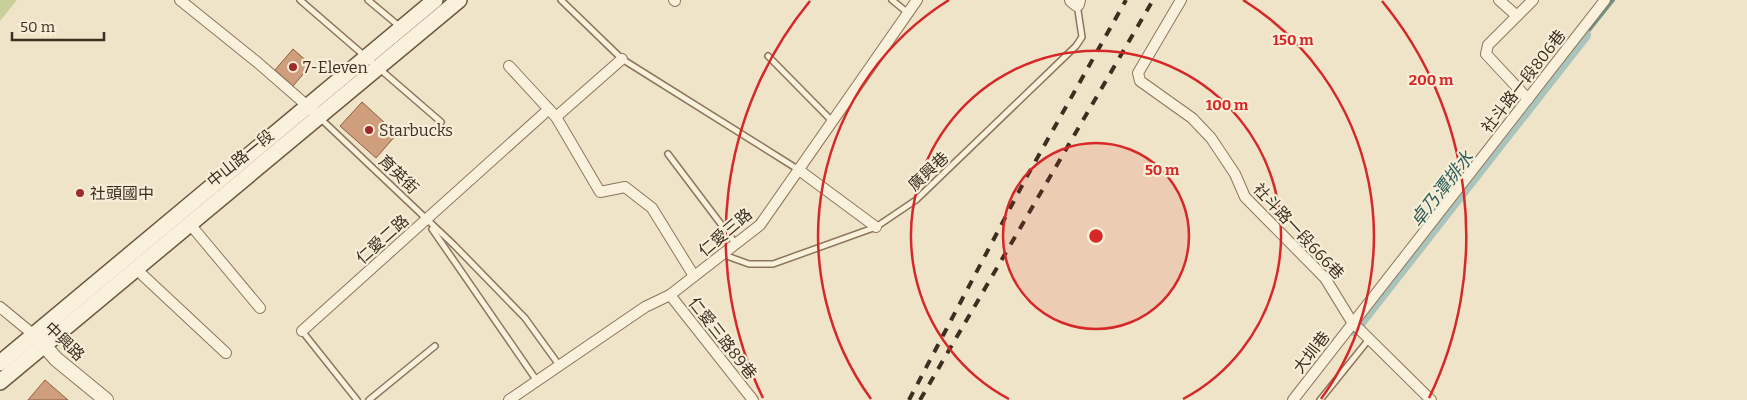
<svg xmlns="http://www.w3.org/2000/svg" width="1747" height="400" viewBox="0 0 1747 400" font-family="Bitter,'Noto Sans TC',serif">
	<rect width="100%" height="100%" fill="#f0e4c8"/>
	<path fill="#c9cf9b" d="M0,0H17L0,21Z"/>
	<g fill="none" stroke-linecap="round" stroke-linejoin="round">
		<path stroke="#6f938a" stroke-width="4" d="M1585,35L1613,0"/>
		<path stroke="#a9c4bc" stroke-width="12" d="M1354,330L1585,35"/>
	</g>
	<g fill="#cf9f7d" stroke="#8d5f41">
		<path d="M293,49L311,65L293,86L275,70Z"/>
		<path d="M362,102L397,134L376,158L340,126Z"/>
		<path d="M45,380L68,400H28Z"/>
	</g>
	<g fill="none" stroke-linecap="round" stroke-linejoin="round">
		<g stroke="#8d765c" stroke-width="8">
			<g id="service">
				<path d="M300,0L441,122"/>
				<path d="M368,0L399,26"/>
				<path d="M561,0L622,59L799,170"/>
				<path d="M892,0L908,13"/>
				<path d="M768,56L832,121"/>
				<path d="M321,119L454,245L525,318L559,365"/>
				<path d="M668,154L736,244"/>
				<path d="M432,229L537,381"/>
				<path d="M724,255L749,264H773L876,227L916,200L1076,46L1082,37L1077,4"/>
				<path d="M302,331L357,400"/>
				<path d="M369,400L435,346"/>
				<path d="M1320,400L1370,338"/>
			</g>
		</g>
		<g stroke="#8d765c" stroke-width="12">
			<g id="minor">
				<path d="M180,0L257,62L319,116"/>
				<path d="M674,0L675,1"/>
				<path d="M1181,0L1138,73L1140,81L1192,118L1211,138L1235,174L1245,197L1325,278L1352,322L1431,400"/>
				<path d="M1499,0L1517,16"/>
				<path d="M509,66L556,117L600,192L625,187L652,208L694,276"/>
				<path d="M1528,99L1486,54L1488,45L1533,0"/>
				<path d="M556,117L622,59"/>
				<path d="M799,170L876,227"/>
				<path d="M189,223L260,308"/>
				<path d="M135,268L226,353"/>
				<path d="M670,295L753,400"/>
				<path d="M0,307L34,335"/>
				<path d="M302,331L549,109"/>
				<path d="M509,400L645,307L670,295L760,225L917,0"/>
				<path d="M1293,400L1605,0"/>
			</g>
		</g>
		<g stroke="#8d765c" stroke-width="16">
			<g id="tertiary">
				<path d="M1072,0L1077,4L1078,0"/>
				<path d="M37,337L56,359L106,400"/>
			</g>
		</g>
		<g stroke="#6f573f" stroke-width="18">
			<g id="secondary">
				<path d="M0,363L435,0"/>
				<path d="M0,382L459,0"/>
			</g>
		</g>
		<use href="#service" stroke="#faf1dc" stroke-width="5"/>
		<use href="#minor" stroke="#faf1dc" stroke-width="10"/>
		<use href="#tertiary" stroke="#faf1dc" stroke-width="14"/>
		<use href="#secondary" stroke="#faf1dc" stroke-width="15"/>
		<g stroke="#3d2e20" stroke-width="4" stroke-dasharray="9 9" stroke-linecap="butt">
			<path d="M909,400L1026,178L1126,0"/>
			<path d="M920,400L1153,0"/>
		</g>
	</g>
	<circle cx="1096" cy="236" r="93" fill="#d62828" fill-opacity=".12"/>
	<g fill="none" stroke="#d62828" stroke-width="2.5">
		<circle cx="1096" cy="236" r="93"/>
		<path d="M1009 399A185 185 0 1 1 1183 399"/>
		<path d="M871 399A278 278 0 0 1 949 0M1243 0A278 278 0 0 1 1321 399"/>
		<path d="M763 398A370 370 0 0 1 810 1M1382 1A370 370 0 0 1 1429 398"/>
	</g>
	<g fill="#9e2a2b" stroke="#f7eed8" stroke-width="2">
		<circle cx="293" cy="67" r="5"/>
		<circle cx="369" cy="130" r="5"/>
		<circle cx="80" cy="193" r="5"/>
	</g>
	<g text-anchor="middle" stroke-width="4.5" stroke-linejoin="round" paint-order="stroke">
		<g font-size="16" fill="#3d2e20" stroke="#f7eed8" text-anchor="start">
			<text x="303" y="73">7-Eleven</text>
			<text x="379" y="136">Starbucks</text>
			<text x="90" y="199">社頭國中</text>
		</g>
		<g font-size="16" fill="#3d2e20" stroke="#f7eed8">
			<text transform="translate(1523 81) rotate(-52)" y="6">社斗路一段806巷</text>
			<text transform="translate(240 158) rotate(-39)" y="6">中山路一段</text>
			<text transform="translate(928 171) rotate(-43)" y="6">廣興巷</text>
			<text transform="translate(399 174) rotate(44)" y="6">育英街</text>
			<text transform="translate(1299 231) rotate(47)" y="6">社斗路一段666巷</text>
			<text transform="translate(725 232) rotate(-40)" y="6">仁愛三路</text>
			<text transform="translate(382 239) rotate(-42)" y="6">仁愛二路</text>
			<text transform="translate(723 338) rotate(52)" y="6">仁愛三路89巷</text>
			<text transform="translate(65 341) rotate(44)" y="6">中興路</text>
			<text transform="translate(1311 352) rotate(-52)" y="6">大圳巷</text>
		</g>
		<g font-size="18" font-style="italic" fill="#2f5d5a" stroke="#f7eed8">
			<text transform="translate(1442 189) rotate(-52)" y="6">卓乃潭排水</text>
		</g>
	</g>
	<circle cx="1096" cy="236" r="8" fill="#d62828" stroke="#f7eed8" stroke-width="2.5"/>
	<g font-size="15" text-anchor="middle" font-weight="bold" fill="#d62828" stroke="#f7eed8" stroke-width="4.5" stroke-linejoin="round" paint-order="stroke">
		<text x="1293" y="45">150 m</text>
		<text x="1431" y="85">200 m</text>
		<text x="1227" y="110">100 m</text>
		<text x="1162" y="175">50 m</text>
	</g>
	<path d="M12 32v8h92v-8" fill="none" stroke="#3d2e20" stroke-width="2.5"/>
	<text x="20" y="32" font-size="15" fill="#3d2e20" stroke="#f7eed8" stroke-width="4" paint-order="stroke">50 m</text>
</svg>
